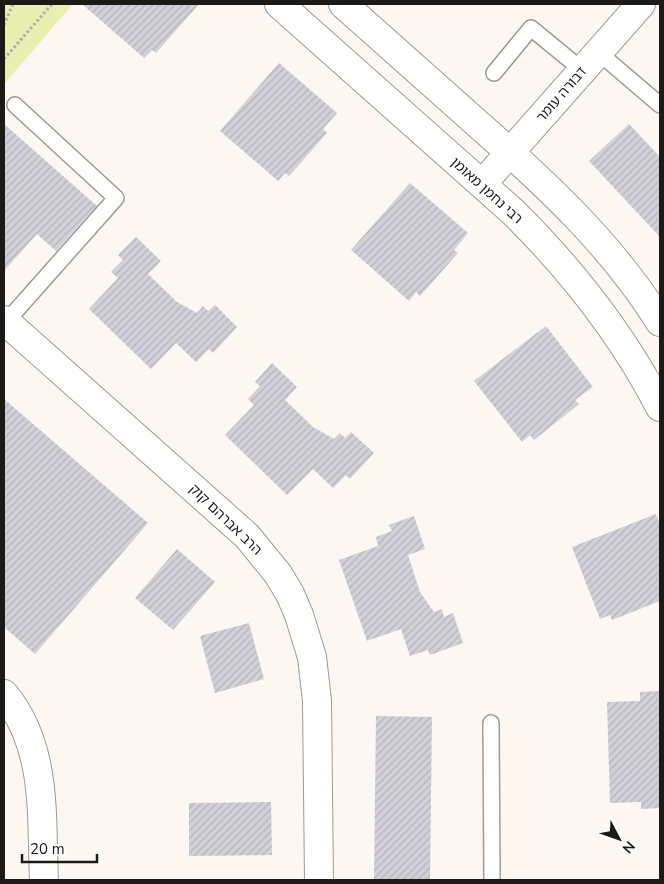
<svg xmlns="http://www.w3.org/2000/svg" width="664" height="884" viewBox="0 0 664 884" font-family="'Nunito Sans','Noto Sans Hebrew',sans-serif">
	<defs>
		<pattern id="building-hatch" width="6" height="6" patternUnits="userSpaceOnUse" patternTransform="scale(1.25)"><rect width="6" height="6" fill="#d2d1d8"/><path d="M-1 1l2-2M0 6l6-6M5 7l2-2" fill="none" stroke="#b4b3b9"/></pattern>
	</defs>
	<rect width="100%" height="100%" fill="#fdf7f3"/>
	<path fill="#e9efb0" d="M4,4H73L4,84Z"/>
	<g fill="url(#building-hatch)">
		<path d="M82,4H199L156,53L152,50L144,58Z"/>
		<path d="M279,63L337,113L323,129L327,133L289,176L285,173L278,181L220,131Z"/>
		<path d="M4,124L97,206L56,251L37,234L4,271Z"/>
		<path d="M629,124L660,157V237L589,161Z"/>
		<path d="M410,183L468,233L454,250L458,253L420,296L416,292L409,301L351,250Z"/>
		<path d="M136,237L161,261L148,274L177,302L197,313L203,306L208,311L215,305L237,327L213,353L209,349L196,362L176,343L151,369L89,309L118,278L111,272L123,260L118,255Z"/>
		<path d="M546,326L593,387L575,400L579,404L534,440L530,435L522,442L474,381Z"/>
		<path d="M272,363L297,387L285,400L313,427L334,439L340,433L345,438L351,432L374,453L350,479L346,475L333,488L313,469L287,495L225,435L254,405L248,399L260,386L255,382Z"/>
		<path d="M4,399L148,523L35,654L4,627Z"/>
		<path d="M656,514L660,526V601L612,620L610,615L600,619L572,547Z"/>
		<path d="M414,516L425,549L408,555L420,592L434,612L442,609L444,617L453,613L463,643L430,655L428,650L410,656L401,629L367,641L339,560L378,546L376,537L392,531L389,525Z"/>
		<path d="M177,549L215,582L173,630L135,598Z"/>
		<path d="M249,623L264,679L215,693L200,636Z"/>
		<path d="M660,691V808L641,809V802L610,803L607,702L640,701V692Z"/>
		<path d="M376,716L432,717L430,880H374Z"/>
		<path d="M271,802L272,855L189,856V803Z"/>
	</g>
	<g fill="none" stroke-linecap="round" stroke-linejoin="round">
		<g stroke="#a09a96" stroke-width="18">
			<g id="service">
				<path d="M598,52L660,105"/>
				<path d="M494,73L531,28L582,70"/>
				<path d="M6,322L116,198L15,105"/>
				<path d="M491,723L492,880"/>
			</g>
		</g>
		<g stroke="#a09a96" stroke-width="30">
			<g id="minor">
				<path d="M482,184L641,4"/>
				<path d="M4,320L247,536L278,574L290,594L299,615L312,657L317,701L319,880"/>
				<path d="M4,694C48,747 41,816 44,880"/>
			</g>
		</g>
		<g stroke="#a09a96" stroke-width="30">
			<g id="tertiary">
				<path d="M279,4L512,211C572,270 621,332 660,407"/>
				<path d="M343,4C388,44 433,84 479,125C546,184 612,245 660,322"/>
			</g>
		</g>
		<g stroke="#b2adaa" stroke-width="3" stroke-dasharray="2.5 2.5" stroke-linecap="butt">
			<path d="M4,25L13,4"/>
			<path d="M4,59L52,4"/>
		</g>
		<use href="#service" stroke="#fff" stroke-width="15"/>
		<use href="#minor" stroke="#fff" stroke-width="28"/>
		<use href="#tertiary" stroke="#fff" stroke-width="28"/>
	</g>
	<g text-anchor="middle" stroke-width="4.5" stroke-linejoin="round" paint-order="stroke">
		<g font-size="14" fill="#1c1a19" stroke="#fff">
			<text transform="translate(561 94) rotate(-49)" y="5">דבורה עומר</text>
			<text transform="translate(487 190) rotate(42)" y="5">רבי נחמן מאומן</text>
			<text transform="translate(226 519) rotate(44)" y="5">הרב אברהם קוק</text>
		</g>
	</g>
	<rect width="664" height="884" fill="none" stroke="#1c1a19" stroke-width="10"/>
	<g transform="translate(619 839) rotate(131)" stroke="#ffffff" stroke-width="4" paint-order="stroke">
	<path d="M0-4L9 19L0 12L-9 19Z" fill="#1c1a19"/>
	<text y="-8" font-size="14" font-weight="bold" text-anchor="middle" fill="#1c1a19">N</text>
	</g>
	<path d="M22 854v8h75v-8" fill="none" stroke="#1c1a19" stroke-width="2.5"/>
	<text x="30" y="854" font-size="15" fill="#1c1a19" stroke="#ffffff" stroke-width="4" paint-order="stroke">20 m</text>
</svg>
